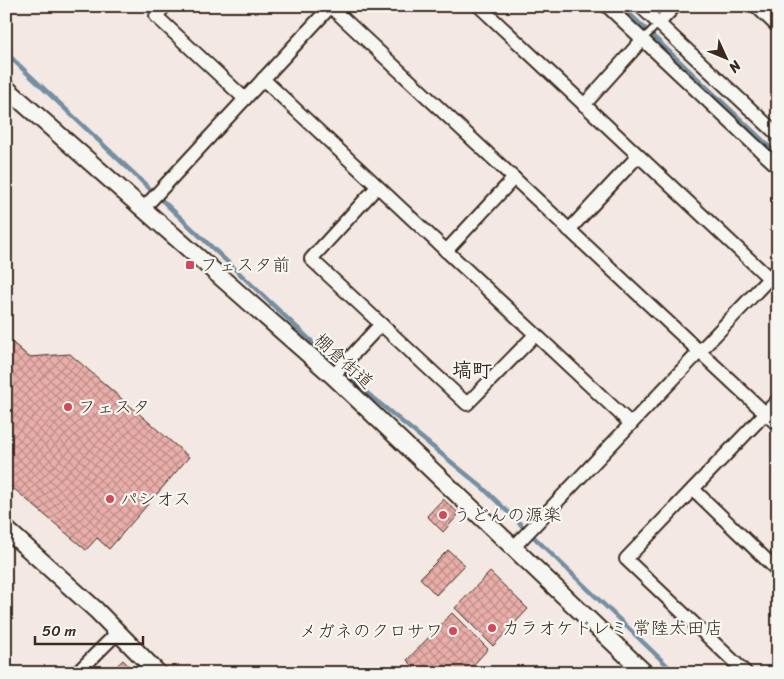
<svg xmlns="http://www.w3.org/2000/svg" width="784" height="679" viewBox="0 0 784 679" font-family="Sriracha,'Klee One',sans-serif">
	<defs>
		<pattern id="building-cross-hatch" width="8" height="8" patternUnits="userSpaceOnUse" patternTransform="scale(1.25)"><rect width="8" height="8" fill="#e9aea9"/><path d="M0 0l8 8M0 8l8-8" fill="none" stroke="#be8e89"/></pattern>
	</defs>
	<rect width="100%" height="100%" fill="#f3e8e3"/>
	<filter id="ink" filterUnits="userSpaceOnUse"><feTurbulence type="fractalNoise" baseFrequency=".02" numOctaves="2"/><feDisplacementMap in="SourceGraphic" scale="10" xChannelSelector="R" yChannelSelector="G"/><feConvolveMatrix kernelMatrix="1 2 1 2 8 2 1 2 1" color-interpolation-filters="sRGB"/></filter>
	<g filter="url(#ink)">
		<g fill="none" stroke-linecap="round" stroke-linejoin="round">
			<g stroke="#748ea1" stroke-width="4.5">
				<path d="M621,6L778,155"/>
				<path d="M6,53L362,389L483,488L675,673"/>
			</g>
		</g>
		<g fill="url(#building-cross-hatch)" stroke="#3b2a1e">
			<path d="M6,337L29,357L70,354L189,457L109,549L97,538L86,550L6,482Z"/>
			<path d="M443,499L459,514L443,532L427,516Z"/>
			<path d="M448,550L465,565L436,595L420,578Z"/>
			<path d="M490,572L528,609L493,646L455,608Z"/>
			<path d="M452,613L488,649L466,673H420L407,660Z"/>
			<path d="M123,660L136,673H109Z"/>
		</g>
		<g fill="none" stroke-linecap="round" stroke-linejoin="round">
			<g stroke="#3b2a1e" stroke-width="10">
				<path id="service" d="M643,39L659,23"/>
			</g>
			<g stroke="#3b2a1e" stroke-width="16">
				<g id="minor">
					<path d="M165,6L156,16L245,99"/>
					<path d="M330,6L778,425"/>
					<path d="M479,6L769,278"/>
					<path d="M607,6L778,167"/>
					<path d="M640,6L778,135"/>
					<path d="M756,6L778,27"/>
					<path d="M659,23L675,6"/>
					<path d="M263,79L631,424"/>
					<path d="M584,105L643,39"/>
					<path d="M377,187L311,259L467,404L535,335"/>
					<path d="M143,209L331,6"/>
					<path d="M569,230L638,156"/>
					<path d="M446,251L514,178"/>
					<path d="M333,376L381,324"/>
					<path d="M693,489L778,571"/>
					<path d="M513,548L778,269"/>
					<path d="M77,673L118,632"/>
					<path d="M746,673L626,559L778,400"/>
				</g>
			</g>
			<g stroke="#3b2a1e" stroke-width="20">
				<g id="tertiary">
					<path d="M6,88L333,376L645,673"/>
					<path d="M6,529L96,610L158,673"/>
				</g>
			</g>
			<use href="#service" stroke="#f6f6f2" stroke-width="6"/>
			<use href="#minor" stroke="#f6f6f2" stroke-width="12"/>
			<use href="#tertiary" stroke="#f6f6f2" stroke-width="16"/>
		</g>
	</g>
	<g fill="#d1495b" stroke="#f6f6f2" stroke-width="2">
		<rect x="185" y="260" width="10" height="10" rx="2.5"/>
		<circle cx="68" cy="407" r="5"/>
		<circle cx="110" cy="499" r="5"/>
		<circle cx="443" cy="515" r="5"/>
		<circle cx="492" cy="628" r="5"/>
		<circle cx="453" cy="631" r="5"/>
	</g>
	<g text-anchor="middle" stroke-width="4.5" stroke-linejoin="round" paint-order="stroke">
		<g font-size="18" fill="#3b2a1e" stroke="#f6f6f2" text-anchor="start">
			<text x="200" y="271">フェスタ前</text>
			<text x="78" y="413">フェスタ</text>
			<text x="120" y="505">パシオス</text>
			<text x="453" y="521">うどんの源楽</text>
			<text x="502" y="634">カラオケドレミ 常陸太田店</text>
			<text x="443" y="637" text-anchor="end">メガネのクロサワ</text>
		</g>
		<g font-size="18" fill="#3b2a1e" stroke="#f6f6f2">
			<text transform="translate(344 361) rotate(42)" y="6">棚倉街道</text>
		</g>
		<g font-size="20" font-weight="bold" fill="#3b2a1e" stroke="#f6f6f2">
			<text x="472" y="377">塙町</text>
		</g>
	</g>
	<rect width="784" height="679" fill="none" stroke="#f6f6f2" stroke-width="25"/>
	<rect x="12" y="12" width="759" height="654" fill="none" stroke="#3b2a1e" stroke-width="2" filter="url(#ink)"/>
	<g transform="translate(726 58) rotate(134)" stroke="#f6f6f2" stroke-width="4" paint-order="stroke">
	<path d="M0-4L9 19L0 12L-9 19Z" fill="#3b2a1e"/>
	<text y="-8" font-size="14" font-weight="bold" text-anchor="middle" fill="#3b2a1e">N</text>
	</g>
	<path d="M35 636v8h108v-8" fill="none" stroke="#3b2a1e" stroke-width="2.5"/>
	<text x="42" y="636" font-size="15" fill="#3b2a1e" stroke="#f6f6f2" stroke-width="4" paint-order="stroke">50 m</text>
</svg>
